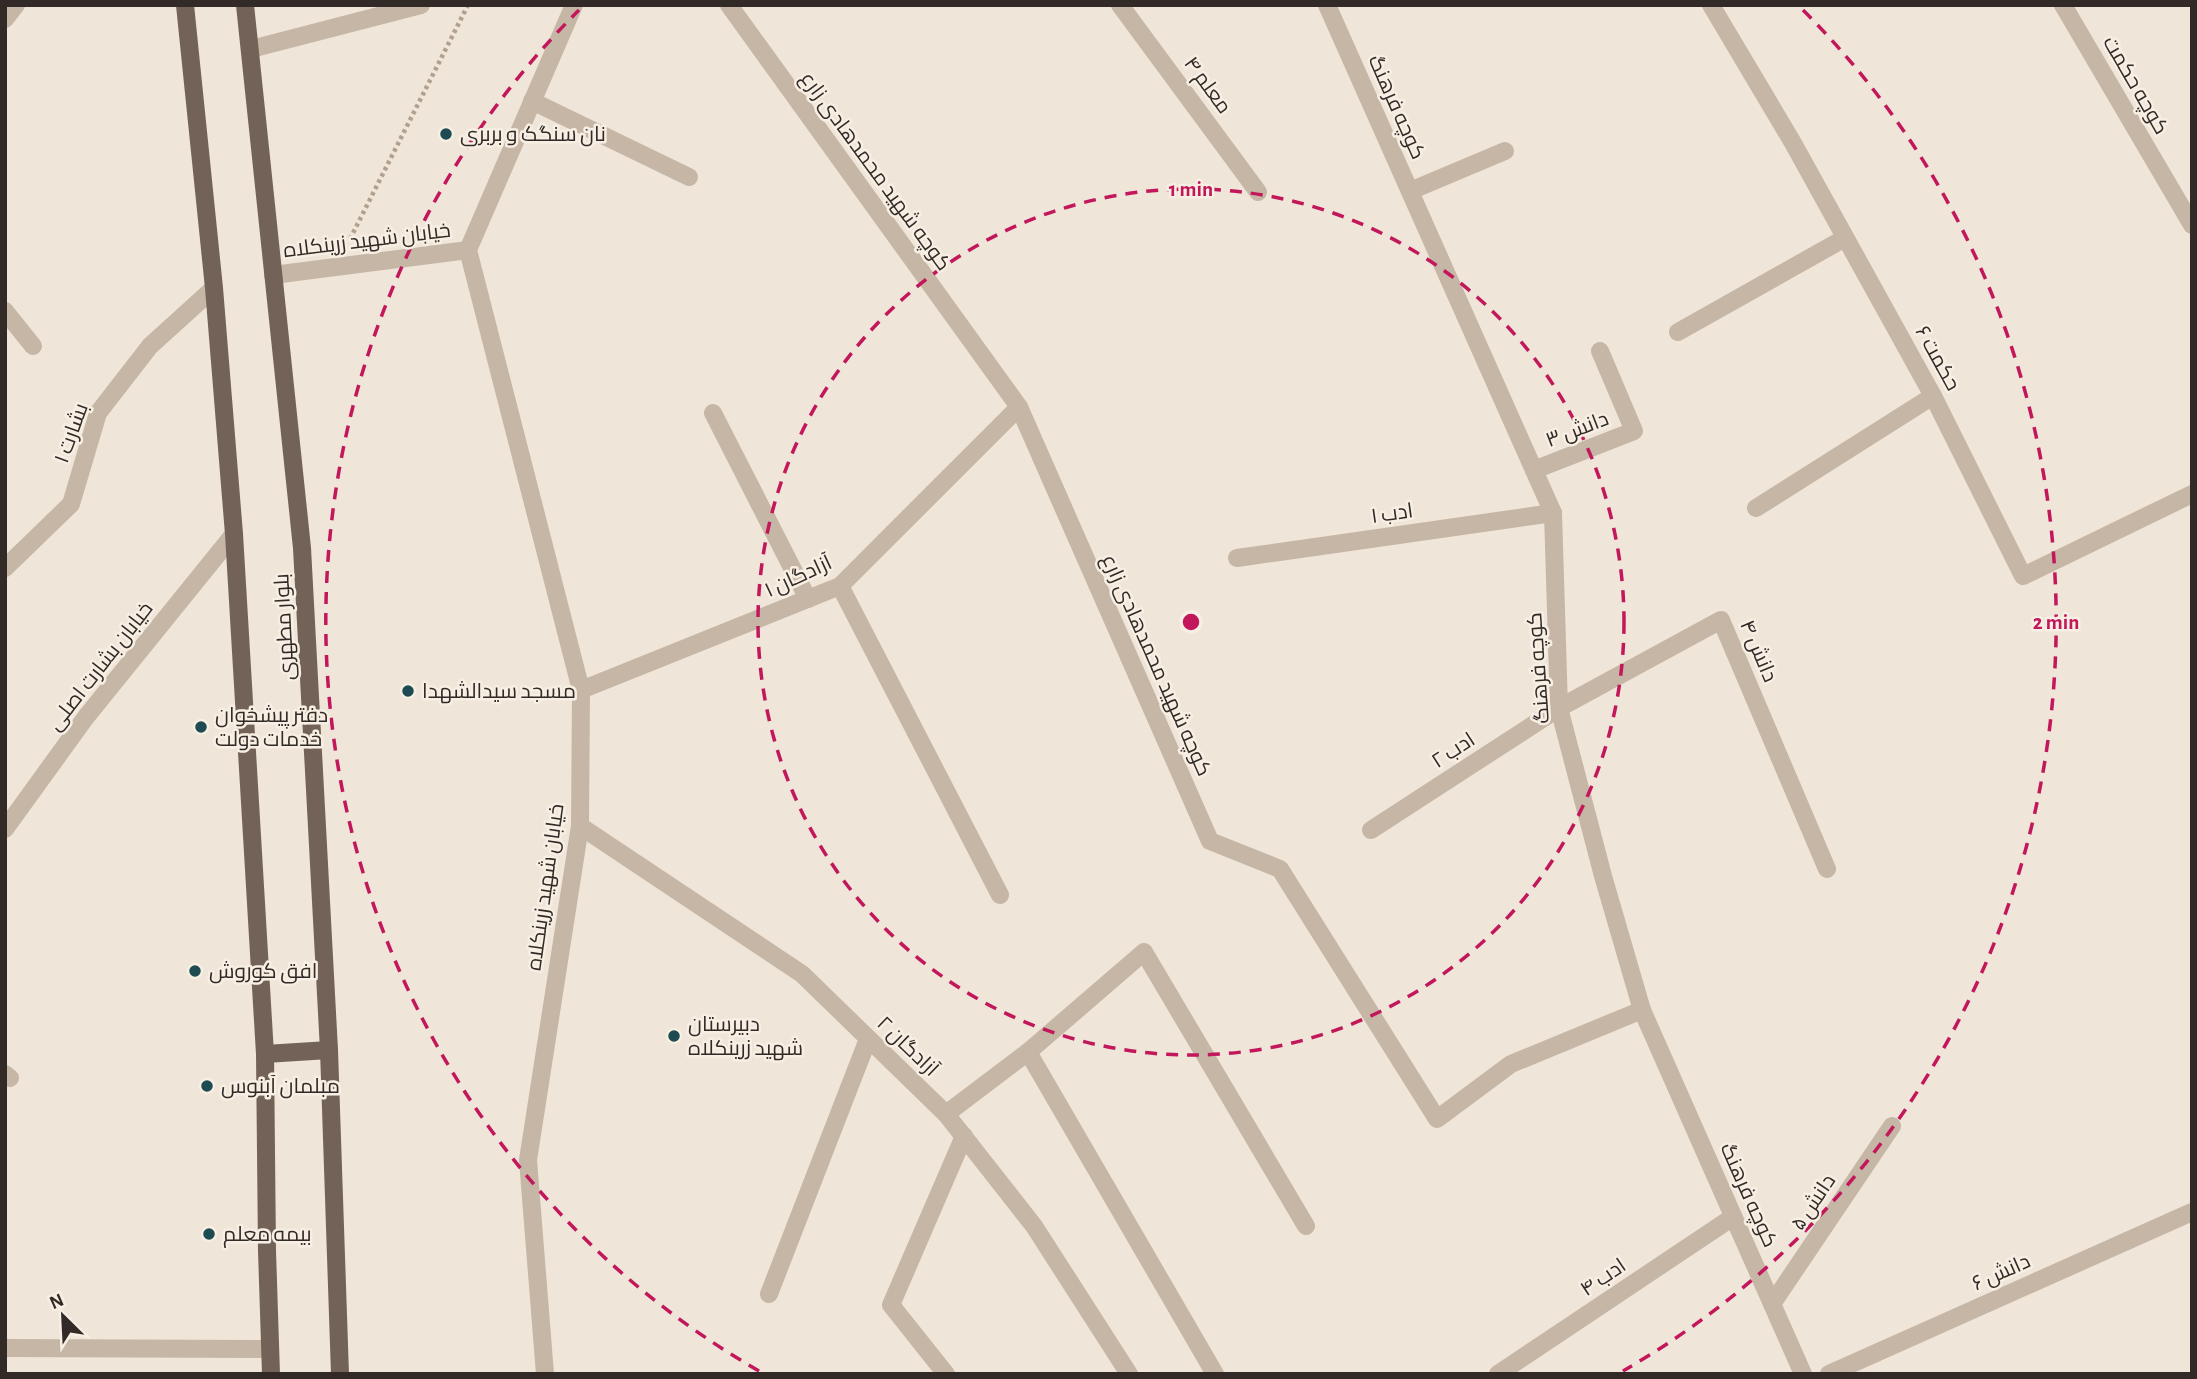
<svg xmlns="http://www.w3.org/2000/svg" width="2197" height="1379" viewBox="0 0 2197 1379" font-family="'Alegreya Sans',Cairo,sans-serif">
	<rect width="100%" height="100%" fill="#efe5d8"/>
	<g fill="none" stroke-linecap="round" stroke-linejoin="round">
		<path stroke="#b2a08f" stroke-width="4.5" stroke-dasharray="3.5 3.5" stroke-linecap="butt" d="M350,239L468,5"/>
		<g stroke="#c6b6a5" stroke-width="18">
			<path d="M729,5L1019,407L1210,841L1280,869L1437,1119L1511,1064L1642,1010"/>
			<path d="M1120,5L1258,192"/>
			<path d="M1327,5L1553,513L1559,708L1603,876L1642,1010L1803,1374"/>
			<path d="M1711,5L1793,143L1933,396L2023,576L2192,494"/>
			<path d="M2063,5L2192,225"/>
			<path d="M5,19L16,5"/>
			<path d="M251,49L421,5"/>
			<path d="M532,101L689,177"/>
			<path d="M1410,191L1505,151"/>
			<path d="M273,275L468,250"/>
			<path d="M5,311L33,346"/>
			<path d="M1678,332L1845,238"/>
			<path d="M713,413L808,599"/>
			<path d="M1534,470L1634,431L1600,351"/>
			<path d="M1756,508L1933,396"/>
			<path d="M1237,558L1553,513"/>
			<path d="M5,568L71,504L98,413L150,346L214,288"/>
			<path d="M840,586L1000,895"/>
			<path d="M581,690L840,586L1019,407"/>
			<path d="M580,826L802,974L946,1114L1034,1226L1129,1374"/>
			<path d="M5,829L86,717L234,534"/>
			<path d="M1371,830L1559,708L1721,620L1827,869"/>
			<path d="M5,1074L10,1078"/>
			<path d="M946,1114L1028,1052"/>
			<path d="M769,1294L868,1039"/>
			<path d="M1772,1304L1892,1126"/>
			<path d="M5,1348L270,1349"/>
			<path d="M545,1374L528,1160L580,826L581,690L468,250L574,5"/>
			<path d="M946,1374L891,1305L964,1136"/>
			<path d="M1215,1374L1028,1052L1144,952L1306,1226"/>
			<path d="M1498,1374L1733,1217"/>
			<path d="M1829,1374L2192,1212"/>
		</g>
		<g stroke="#736257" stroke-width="18">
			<path d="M185,5L214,288L234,534L265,1054L267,1251L271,1374"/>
			<path d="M245,5L302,548L329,1050L340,1374"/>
			<path d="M265,1054L329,1050"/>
		</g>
	</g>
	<g fill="none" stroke="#c2185b" stroke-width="3.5" stroke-dasharray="12 9">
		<circle cx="1191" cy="622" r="433"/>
		<path d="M759 1371A865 865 0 0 1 579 10M1803 10A865 865 0 0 1 1623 1371"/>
	</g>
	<g fill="#1e4b51" stroke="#f7efe3" stroke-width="2.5">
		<circle cx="446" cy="134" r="7"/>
		<circle cx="408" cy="691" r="7"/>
		<circle cx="201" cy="727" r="7"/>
		<circle cx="195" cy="971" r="7"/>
		<circle cx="674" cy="1036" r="7"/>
		<circle cx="207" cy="1086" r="7"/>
		<circle cx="209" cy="1234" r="7"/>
	</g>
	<g text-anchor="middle" stroke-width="5" stroke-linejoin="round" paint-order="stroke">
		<g font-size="21" fill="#322a26" stroke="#f7efe3">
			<text transform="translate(1208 85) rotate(54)" y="7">معلم ۴</text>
			<text transform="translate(2136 85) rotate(60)" y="7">کوچه حکمت</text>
			<text transform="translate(1397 107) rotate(66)" y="7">کوچه فرهنگ</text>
			<text transform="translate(876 171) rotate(54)" y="7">کوچه شهید محمدهادی زارع</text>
			<text transform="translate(367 240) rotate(-7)" y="7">خیابان شهید زرینکلاه</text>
			<text transform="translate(1938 358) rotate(61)" y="7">حکمت ۶</text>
			<text transform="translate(1577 429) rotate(-21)" y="7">دانش ۳</text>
			<text transform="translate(71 433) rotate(-70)" y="7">بشارت ۱</text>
			<text transform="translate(1392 513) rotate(-8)" y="7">ادب ۱</text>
			<text transform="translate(798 576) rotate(-25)" y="7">آزادگان ۱</text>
			<text transform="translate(284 627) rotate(-93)" y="7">بلوار مطهری</text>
			<text transform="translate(1759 651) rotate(67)" y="7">دانش ۴</text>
			<text transform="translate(1157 665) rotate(66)" y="7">کوچه شهید محمدهادی زارع</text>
			<text transform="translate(100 666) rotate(-52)" y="7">خیابان بشارت اصلی</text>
			<text transform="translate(1538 668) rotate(-94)" y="7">کوچه فرهنگ</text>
			<text transform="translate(1453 750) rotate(-33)" y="7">ادب ۲</text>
			<text transform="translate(545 887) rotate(-82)" y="7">خیابان شهید زرینکلاه</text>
			<text transform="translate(908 1046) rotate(44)" y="7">آزادگان ۲</text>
			<text transform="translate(1749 1195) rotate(66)" y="7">کوچه فرهنگ</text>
			<text transform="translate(1813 1202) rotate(-56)" y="7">دانش ۵</text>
			<text transform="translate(2001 1272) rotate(-24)" y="7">دانش ۶</text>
			<text transform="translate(1603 1277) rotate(-34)" y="7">ادب ۴</text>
		</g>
		<g font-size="21" fill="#322a26" stroke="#f7efe3" text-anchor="start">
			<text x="460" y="141">نان سنگک و بربری</text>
			<text x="422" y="698">مسجد سیدالشهدا</text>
			<text x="215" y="722">دفتر پیشخوان<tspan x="215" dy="24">خدمات دولت</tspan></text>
			<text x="209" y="978">افق کوروش</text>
			<text x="688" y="1031">دبیرستان<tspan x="688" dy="24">شهید زرینکلاه</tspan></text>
			<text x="221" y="1093">مبلمان آبنوس</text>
			<text x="223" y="1241">بیمه معلم</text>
		</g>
	</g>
	<circle cx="1191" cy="622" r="10" fill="#c2185b" stroke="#f7efe3" stroke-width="3.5"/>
	<g font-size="21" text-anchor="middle" font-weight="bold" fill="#c2185b" stroke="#f7efe3" stroke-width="5" stroke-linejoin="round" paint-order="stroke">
		<text x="1191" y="196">1 min</text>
		<text x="2056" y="629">2 min</text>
	</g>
	<rect width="2197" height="1379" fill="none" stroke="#322a26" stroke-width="14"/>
	<g transform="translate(63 1316) rotate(336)" stroke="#f7efe3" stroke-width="5" paint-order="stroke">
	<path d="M0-5L12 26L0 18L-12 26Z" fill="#322a26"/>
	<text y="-10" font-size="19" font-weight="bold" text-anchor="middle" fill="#322a26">N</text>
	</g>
</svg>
